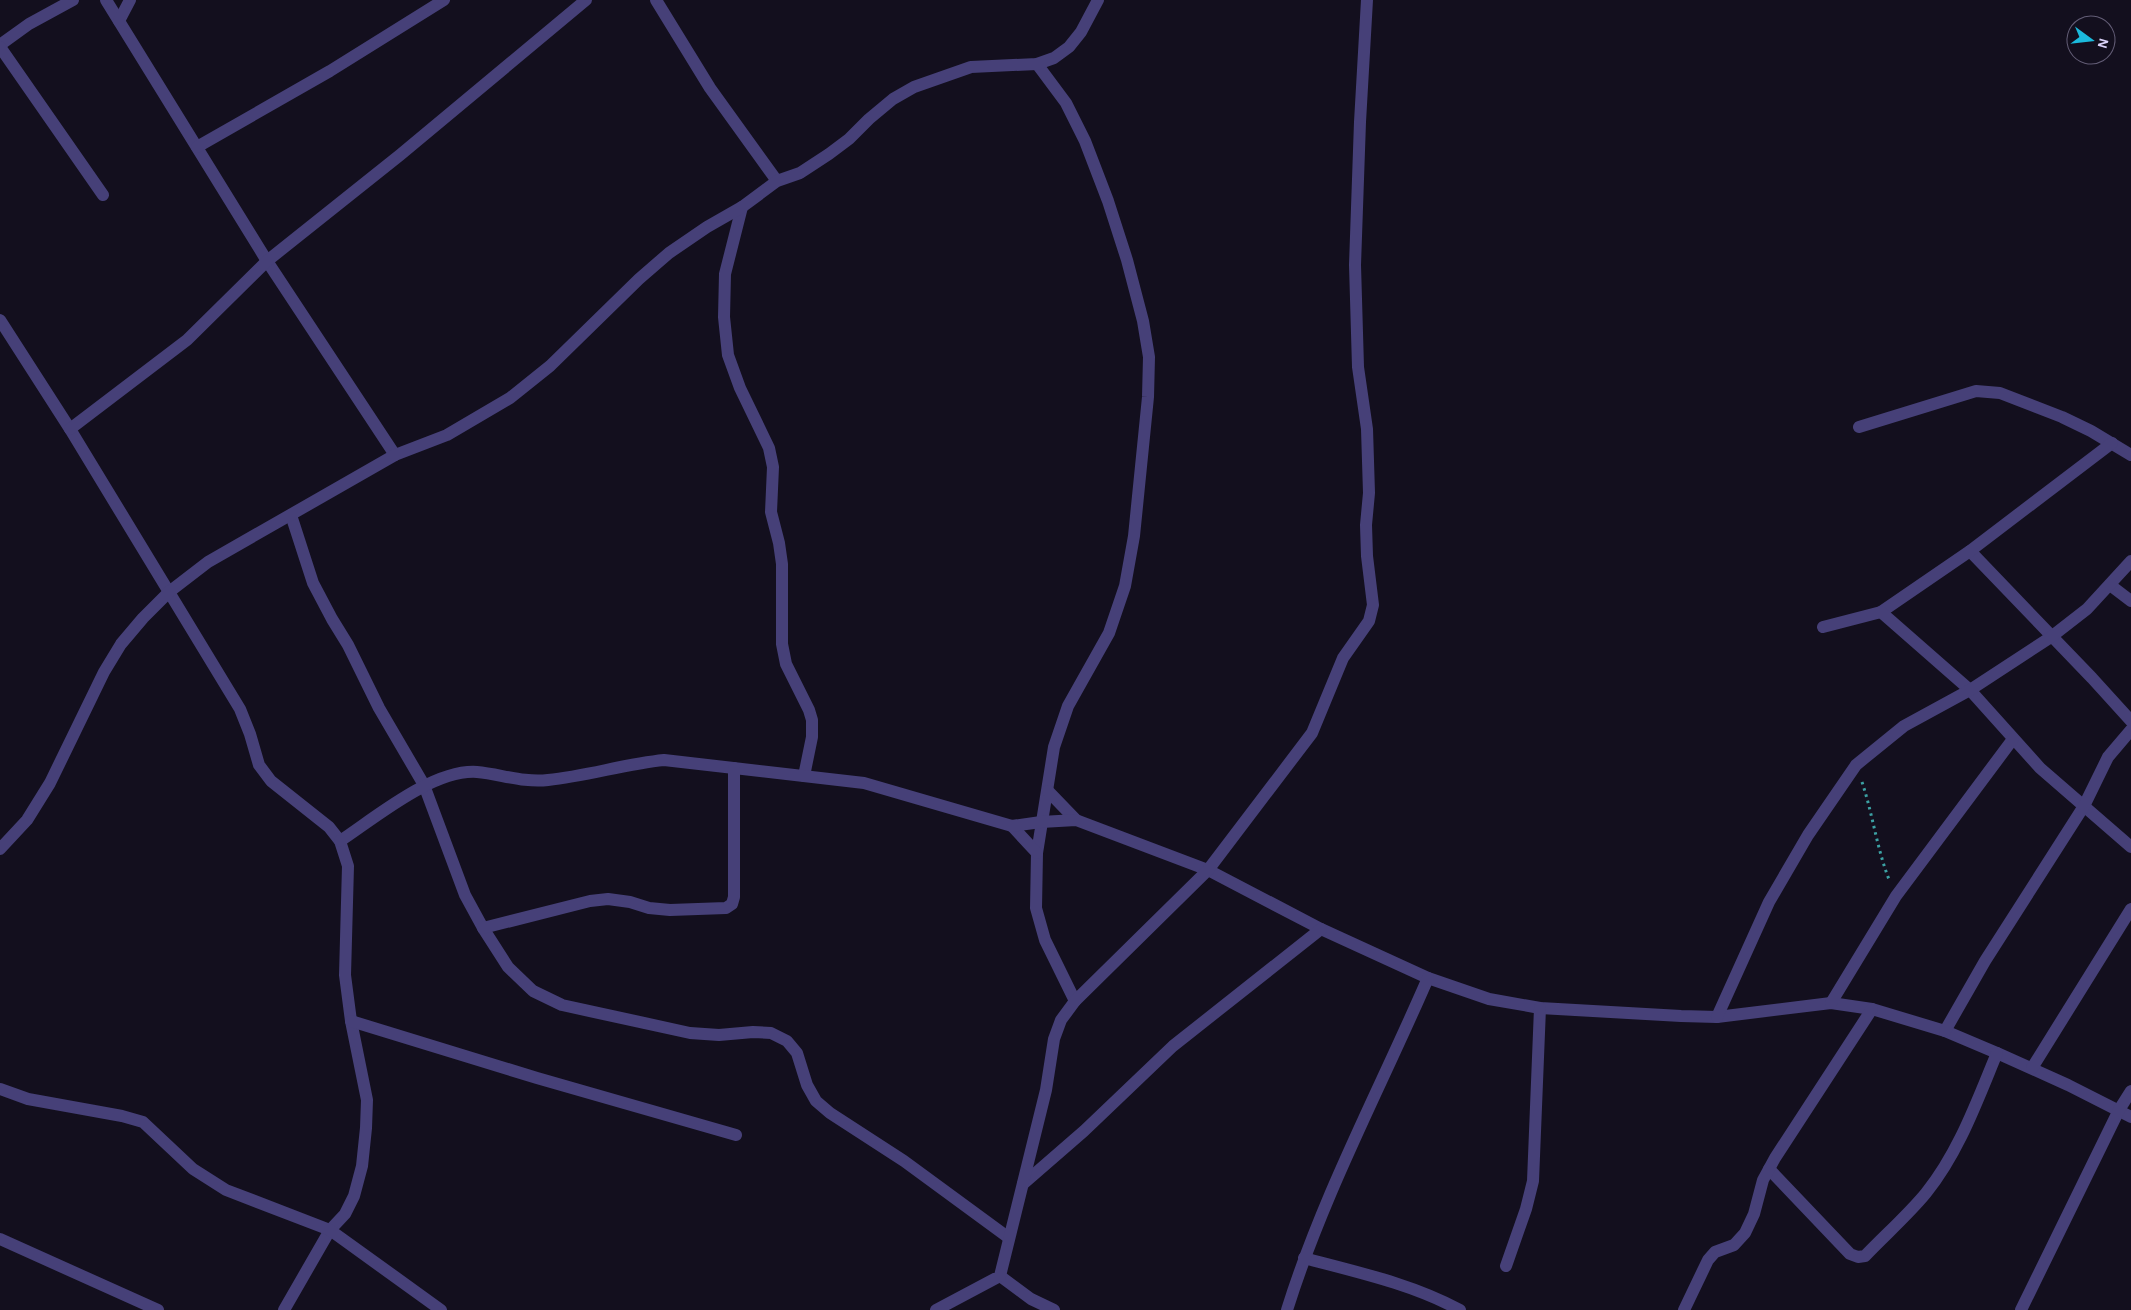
<svg xmlns="http://www.w3.org/2000/svg" width="2131" height="1310" viewBox="0 0 2131 1310" font-family="'Alegreya Sans',sans-serif">
	<rect width="100%" height="100%" fill="#130f1e"/>
	<g fill="none" stroke-linecap="round" stroke-linejoin="round">
		<path stroke="#3ca1a3" stroke-width="3" stroke-dasharray="2.5 4" stroke-linecap="butt" d="M1862,782C1873,815 1877,850 1890,882"/>
		<g stroke="#464078" stroke-width="12">
			<path d="M106,0L267,261L395,455"/>
			<path d="M656,0L710,88L777,181"/>
			<path d="M119,21L130,0"/>
			<path d="M0,45L29,24L73,0"/>
			<path d="M0,47L103,195"/>
			<path d="M1037,64L1066,103L1085,141L1108,201L1127,260L1143,321L1149,357L1148,397L1134,536L1125,586L1109,633L1068,706L1054,747L1037,853L1036,908L1045,940L1075,1001"/>
			<path d="M197,147L330,71L444,0"/>
			<path d="M742,207L725,274L724,317L728,355L740,388L769,448L773,467L771,512L779,543L782,564V644L786,664L809,710L812,720V737L804,776"/>
			<path d="M0,320L70,429L240,709L250,734L259,765L271,781L329,827L340,841L348,866L345,975L351,1021L367,1100L366,1128L362,1166L354,1196L345,1214L330,1230L284,1310"/>
			<path d="M1859,427L1976,391L2000,393L2062,417L2091,431L2131,455"/>
			<path d="M70,429L187,340L267,261L400,155L586,0"/>
			<path d="M291,515L313,583L332,619L348,645L379,708L424,785L465,895L483,928L508,967L533,991L562,1005L690,1033L719,1035L753,1032L771,1033L787,1041L797,1053L807,1085L816,1101L830,1113L904,1161L1009,1238"/>
			<path d="M1970,551L2092,678L2131,721"/>
			<path d="M2110,585L2131,601"/>
			<path d="M1881,612L1970,551L2112,443"/>
			<path d="M1823,627L1881,612L1970,690L2040,768L2131,847"/>
			<path d="M1048,791L1076,820"/>
			<path d="M1012,826L1037,853"/>
			<path d="M340,841C375,818 433,769 477,772C500,774 524,783 548,780C587,776 625,764 664,760L864,783L1012,826L1041,822L1076,820L1208,870L1321,929L1428,978L1489,999L1540,1008L1681,1016L1717,1017L1831,1003L1872,1009L1945,1031L1997,1053L2068,1085L2131,1117"/>
			<path d="M0,849L27,820L50,783L104,672L121,644L143,618L169,592L208,562L395,455L447,435L510,398L550,366L639,279L669,253L707,227L742,207L777,181L800,173L829,154L849,139L869,119L893,99L914,87L971,67L1037,64L1054,58L1069,47L1081,32L1098,0"/>
			<path d="M483,928L590,901L608,899L630,902L649,908L670,910L726,908L732,904L734,897V768"/>
			<path d="M1831,1003L1896,896L2013,739"/>
			<path d="M1717,1017L1769,902L1808,835L1856,765L1904,726L1970,690L2051,637L2087,609L2131,561"/>
			<path d="M351,1021L537,1078L736,1135"/>
			<path d="M1945,1031L1985,961L2084,806L2108,757L2131,730"/>
			<path d="M2032,1068L2131,909"/>
			<path d="M0,1089L28,1099L122,1116L143,1122L193,1169L226,1190L330,1230L441,1310"/>
			<path d="M1769,1169L1850,1254L1858,1257L1865,1256C1885,1235 1908,1215 1926,1193C1959,1152 1977,1101 1997,1053"/>
			<path d="M1023,1184L1084,1131L1173,1046L1321,929"/>
			<path d="M0,1239L158,1310"/>
			<path d="M1304,1258C1357,1272 1412,1284 1460,1310"/>
			<path d="M1506,1266L1526,1209L1533,1181L1540,1008"/>
			<path d="M1000,1276L1031,1299L1054,1310"/>
			<path d="M936,1310L1000,1276L1046,1090L1054,1039L1061,1020L1075,1001L1208,870L1312,733L1343,658L1369,621L1373,605L1367,556L1366,525L1369,493L1367,429L1358,367L1355,265L1360,122L1367,0"/>
			<path d="M1287,1310C1323,1195 1380,1089 1428,978"/>
			<path d="M1684,1310L1708,1260L1715,1252L1734,1245L1745,1233L1754,1214L1763,1180L1775,1158L1872,1009"/>
			<path d="M2021,1310L2119,1110L2131,1091"/>
		</g>
	</g>
	<g transform="translate(2091 40) rotate(105)"><circle r="24" fill="#130f1e" stroke="#635d76"/>
	<path d="M0-4L9 19L0 12L-9 19Z" fill="#1bbadc"/>
	<text y="-8" font-size="14" font-weight="bold" text-anchor="middle" fill="#dad2f9">N</text>
	</g>
</svg>
